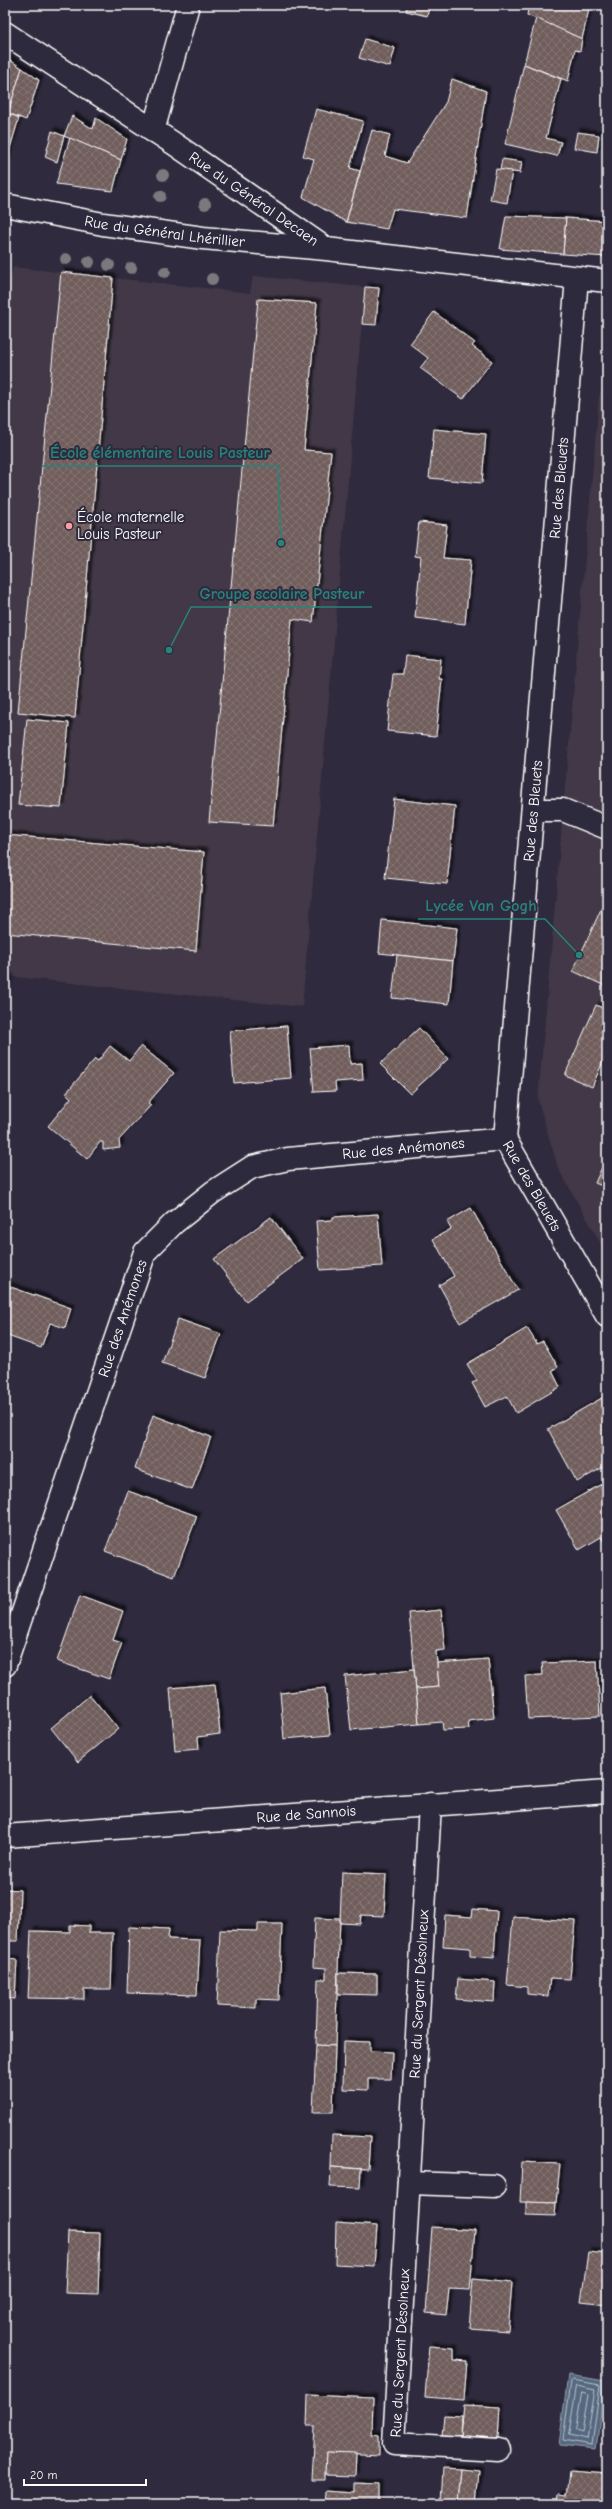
<svg xmlns="http://www.w3.org/2000/svg" width="612" height="2509" viewBox="0 0 612 2509" font-family="'Comic Neue',sans-serif">
	<defs>
		<pattern id="building-cross-hatch" width="8" height="8" patternUnits="userSpaceOnUse"><rect width="8" height="8" fill="#6f5d5c"/><path d="M0 0l8 8M0 8l8-8" fill="none" stroke="#857574"/></pattern>
		<filter id="shadow"><feDropShadow dx="3.5" dy="-3.5" stdDeviation="1" flood-color="#0009"/></filter>
	</defs>
	<rect width="100%" height="100%" fill="#2f2a3d"/>
	<filter id="ink" filterUnits="userSpaceOnUse"><feTurbulence type="fractalNoise" baseFrequency=".025" numOctaves="2"/><feDisplacementMap in="SourceGraphic" scale="8" xChannelSelector="R" yChannelSelector="G"/><feConvolveMatrix kernelMatrix="1 2 1 2 8 2 1 2 1" color-interpolation-filters="sRGB"/></filter>
	<g filter="url(#ink)">
		<g fill="#423946">
			<path d="M13,267L250,293L253,276L365,287L302,1007L5,976V294Z"/>
			<path d="M607,377V1254L558,1168L538,1100L599,396Z"/>
		</g>
		<path fill="#54687f" stroke="#98a4b2" d="M568,2375L605,2381L596,2449L559,2445Z"/>
		<g fill="none" stroke-linecap="round" stroke-linejoin="round">
			<g stroke="#bbc3cc" stroke-width="1">
				<path d="M573,2380L600,2385L592,2445L563,2440L571,2382Z"/>
				<path d="M577,2386L595,2390L587,2439L569,2435Z"/>
				<path d="M582,2393L588,2395L582,2432L576,2430Z"/>
			</g>
		</g>
		<g fill="url(#building-cross-hatch)" stroke="#fff" filter="url(#shadow)">
			<path d="M407,5H430L427,16L406,11Z"/>
			<path d="M529,5H590L582,39L527,15Z"/>
			<path d="M536,18L582,39L580,51L575,50L568,81L524,64Z"/>
			<path d="M365,39L395,48L390,67L359,58Z"/>
			<path d="M5,57L22,68L8,113L5,112Z"/>
			<path d="M524,64L561,79L546,138L561,142L557,156L505,144Z"/>
			<path d="M22,68L39,80L26,120L8,113Z"/>
			<path d="M452,79L486,91L467,218L393,209L387,229L346,222L372,130L390,135L385,156L407,163L446,102Z"/>
			<path d="M316,109L363,121L350,168L360,171L346,222L303,197L314,159L303,156Z"/>
			<path d="M8,113L19,118L5,165V123Z"/>
			<path d="M72,116L93,129L96,118L127,139L121,160L64,136Z"/>
			<path d="M52,131L64,136L57,162L45,157Z"/>
			<path d="M577,132L599,135L597,152L574,148Z"/>
			<path d="M70,138L121,160L113,191L56,184Z"/>
			<path d="M502,159L522,162L520,173L500,170Z"/>
			<path d="M496,169L512,171L507,203L490,200Z"/>
			<path d="M506,216L566,218L563,254L500,249Z"/>
			<path d="M566,218L607,221V257L563,254Z"/>
			<path d="M61,272L113,278L75,718L18,712Z"/>
			<path d="M365,287L379,288L376,325L362,324Z"/>
			<path d="M258,299L317,303L304,450L331,452L313,622L292,619L273,826L209,822Z"/>
			<path d="M434,312L475,343L472,346L492,361L463,399L420,368L428,358L410,344Z"/>
			<path d="M434,429L486,434L482,483L429,478Z"/>
			<path d="M419,522L447,525L443,558L471,560L465,624L415,618L421,557L415,556Z"/>
			<path d="M405,655L441,659L439,679H442L436,736L387,731L393,674H403Z"/>
			<path d="M27,719L69,723L61,808L18,805Z"/>
			<path d="M394,799L455,806L447,884L385,878Z"/>
			<path d="M5,835L204,852L196,951L5,933Z"/>
			<path d="M607,896V987L573,971Z"/>
			<path d="M382,920L457,928L453,961L379,953Z"/>
			<path d="M397,955L453,961L449,1004L392,998Z"/>
			<path d="M5,977L10,978L5,993Z"/>
			<path d="M596,1005L607,1010V1052L592,1087L565,1075Z"/>
			<path d="M287,1026L291,1078L234,1083L230,1031Z"/>
			<path d="M419,1028L448,1059L410,1094L380,1064Z"/>
			<path d="M349,1045L350,1064L362,1063L363,1080L335,1082L336,1091L314,1092L310,1048Z"/>
			<path d="M110,1046L129,1061L141,1046L174,1073L148,1103L151,1105L119,1140L120,1148L103,1150V1142H100L87,1159L48,1126L71,1098L66,1093L95,1059L98,1061Z"/>
			<path d="M607,1156V1188L595,1183Z"/>
			<path d="M471,1208L518,1290L460,1323L439,1285L454,1276L433,1239L451,1229L447,1222Z"/>
			<path d="M378,1214L382,1266L320,1270L316,1221L333,1220V1217Z"/>
			<path d="M271,1217L303,1259L246,1301L214,1259Z"/>
			<path d="M5,1285L71,1308L65,1328L50,1323L41,1348L5,1335Z"/>
			<path d="M178,1319L221,1334L205,1378L162,1363Z"/>
			<path d="M527,1328L537,1344L543,1341L558,1367L552,1371L560,1387L516,1413L507,1396L485,1407L472,1383L477,1381L467,1364Z"/>
			<path d="M607,1395V1465L577,1482L548,1429Z"/>
			<path d="M153,1415L211,1437L192,1490L135,1469Z"/>
			<path d="M607,1481V1547L601,1537L579,1550L556,1510Z"/>
			<path d="M128,1491L197,1516L174,1577L105,1551Z"/>
			<path d="M80,1595L123,1611L113,1640L122,1643L109,1679L57,1661Z"/>
			<path d="M441,1610L445,1650L436,1651L439,1687L416,1689L409,1613Z"/>
			<path d="M488,1659L494,1718L468,1721L469,1729L443,1730L442,1722L419,1724L416,1689L439,1687L437,1663Z"/>
			<path d="M597,1661L600,1716L528,1719L525,1676L543,1675L542,1663Z"/>
			<path d="M414,1669L419,1724L351,1730L345,1676Z"/>
			<path d="M215,1684L220,1734L198,1737L199,1749L175,1751L170,1688Z"/>
			<path d="M325,1688L330,1735L284,1739L280,1693Z"/>
			<path d="M90,1695L118,1729L78,1762L51,1728Z"/>
			<path d="M342,1872L386,1874L384,1916L361,1915L360,1924L340,1923Z"/>
			<path d="M5,1889L20,1890L18,1941H6L5,1959L17,1960L15,1999L5,1998Z"/>
			<path d="M473,1909L497,1911L494,1958L470,1956V1948L443,1946L445,1915L472,1917Z"/>
			<path d="M513,1917L575,1921L570,1979L550,1978L548,1996L527,1994V1987L507,1985Z"/>
			<path d="M315,1918L340,1919L335,2046L316,2045L318,1979H326V1968L313,1967Z"/>
			<path d="M258,1924H282L279,2000L256,1999V2008L217,2006L220,1930L258,1931Z"/>
			<path d="M70,1925L89,1926V1933H113L111,1989H84V1999L28,1998L31,1931L70,1932Z"/>
			<path d="M129,1927L169,1929L168,1939L200,1940L197,1995L127,1993Z"/>
			<path d="M338,1973L377,1974V1995L338,1994Z"/>
			<path d="M458,1979L495,1982L494,2002L456,1999Z"/>
			<path d="M344,2041L370,2042V2051L392,2052L391,2079H368V2090L343,2089Z"/>
			<path d="M316,2045L335,2046L333,2112H313Z"/>
			<path d="M332,2135L370,2137L368,2169L331,2167Z"/>
			<path d="M522,2162L560,2164L556,2203L520,2202Z"/>
			<path d="M331,2167L361,2169L360,2188L330,2187Z"/>
			<path d="M526,2202L556,2203L555,2216L526,2215Z"/>
			<path d="M336,2223L377,2226L374,2266L335,2264Z"/>
			<path d="M432,2227L475,2230L470,2290L449,2289L446,2315L426,2313Z"/>
			<path d="M68,2232L100,2233L98,2294L65,2293Z"/>
			<path d="M588,2252L607,2254V2305L581,2302Z"/>
			<path d="M473,2279L512,2283L508,2331L469,2328Z"/>
			<path d="M429,2346L454,2348V2360L467,2361L464,2400L425,2397Z"/>
			<path d="M308,2395L373,2398L372,2434L379,2435V2455L326,2452L325,2480H312L315,2426H307Z"/>
			<path d="M464,2405L500,2407L498,2438L461,2436Z"/>
			<path d="M444,2415L462,2416L461,2436L442,2435Z"/>
			<path d="M326,2452L356,2453L355,2476L325,2475Z"/>
			<path d="M443,2468L461,2469L458,2503L441,2502Z"/>
			<path d="M461,2469L479,2471L476,2504L458,2503Z"/>
			<path d="M570,2471L607,2474V2504H558L559,2494L567,2495Z"/>
			<path d="M354,2483L378,2484V2504H324L325,2491L354,2493Z"/>
		</g>
		<g fill="none" stroke-linecap="round" stroke-linejoin="round">
			<g stroke="#fff" stroke-width="25">
				<path id="service" d="M533,810H563L607,828"/>
			</g>
			<g stroke="#fff" stroke-width="25">
				<g id="minor">
					<path id="s1" d="M5,33L173,143L325,248"/>
					<path d="M153,131L188,5"/>
					<path id="s2" d="M5,205L103,224L203,238L326,249L607,281"/>
					<path id="s3" d="M577,278L505,1139L607,1316"/>
					<path id="s4" d="M5,1665L145,1252L174,1223L213,1192L252,1167L288,1159L505,1139"/>
					<path d="M430,1804L394,2444L498,2450"/>
					<path d="M409,2183L494,2186"/>
				</g>
			</g>
			<g stroke="#fff" stroke-width="25">
				<g id="tertiary">
					<path id="s5" d="M5,1836L607,1792"/>
				</g>
			</g>
			<use href="#service" stroke="#2f2a3d" stroke-width="22"/>
			<use href="#minor" stroke="#2f2a3d" stroke-width="22"/>
			<use href="#tertiary" stroke="#2f2a3d" stroke-width="22"/>
		</g>
		<g fill="#7b797e">
			<circle cx="163" cy="175" r="6"/>
			<circle cx="160" cy="196" r="6"/>
			<circle cx="205" cy="204" r="6"/>
			<circle cx="66" cy="259" r="6"/>
			<circle cx="89" cy="262" r="6"/>
			<circle cx="109" cy="265" r="6"/>
			<circle cx="131" cy="268" r="6"/>
			<circle cx="165" cy="272" r="6"/>
			<circle cx="212" cy="279" r="6"/>
		</g>
	</g>
	<circle fill="#ff9aa2" stroke="#2f2a3d" stroke-width="1.5" cx="69" cy="526" r="4"/>
	<g text-anchor="middle" stroke-width="4" stroke-linejoin="round" paint-order="stroke">
		<g font-size="15" fill="#fff" stroke="#2f2a3d">
			<text dy="5" stroke="none"><textPath href="#s1" startOffset="299">Rue du Général Decaen</textPath></text>
			<text dy="5" stroke="none"><textPath href="#s2" startOffset="162">Rue du Général Lhérillier</textPath></text>
			<text transform="translate(559 488) rotate(-85)" y="5">Rue des Bleuets</text>
			<text transform="translate(533 811) rotate(-85)" y="5">Rue des Bleuets</text>
			<text dy="5" stroke="none"><textPath href="#s4" startOffset="726">Rue des Anémones</textPath></text>
			<text dy="5" stroke="none"><textPath href="#s3" startOffset="918">Rue des Bleuets</textPath></text>
			<text dy="5" stroke="none"><textPath href="#s4" startOffset="366">Rue des Anémones</textPath></text>
			<text dy="5" stroke="none"><textPath href="#s5" startOffset="302">Rue de Sannois</textPath></text>
			<text transform="translate(419 1994) rotate(-87)" y="5">Rue du Sergent Désolneux</text>
			<text transform="translate(400 2353) rotate(-87)" y="5">Rue du Sergent Désolneux</text>
		</g>
		<g font-size="15" fill="#fff" stroke="#2f2a3d" text-anchor="start">
			<text x="77" y="522">École maternelle<tspan x="77" dy="17">Louis Pasteur</tspan></text>
		</g>
	</g>
	<path fill="none" stroke="#27847c" stroke-width="1.5" d="M281 543L278 466H42M169 650L191 607H372M579 955L545 919H418"/>
	<g fill="#27847c" stroke="#2f2a3d" stroke-width="1.5">
		<circle cx="281" cy="543" r="4"/>
		<circle cx="169" cy="650" r="4"/>
		<circle cx="579" cy="955" r="4"/>
	</g>
	<g font-size="16" text-anchor="middle" font-weight="bold" fill="#27847c" stroke="#2f2a3d" stroke-width="4" stroke-linejoin="round" paint-order="stroke">
		<text x="160" y="458">École élémentaire Louis Pasteur</text>
		<text x="282" y="599">Groupe scolaire Pasteur</text>
		<text x="481" y="911">Lycée Van Gogh</text>
	</g>
	<rect width="612" height="2509" fill="none" stroke="#2f2a3d" stroke-width="20"/>
	<rect x="10" y="10" width="592" height="2489" fill="none" stroke="#fff" stroke-width="1.5" filter="url(#ink)"/>
	<path d="M24 2479v6h122v-6" fill="none" stroke="#ffffff" stroke-width="2"/>
	<text x="30" y="2479" font-size="12" fill="#ffffff" stroke="#2f2a3d" stroke-width="3" paint-order="stroke">20 m</text>
</svg>
